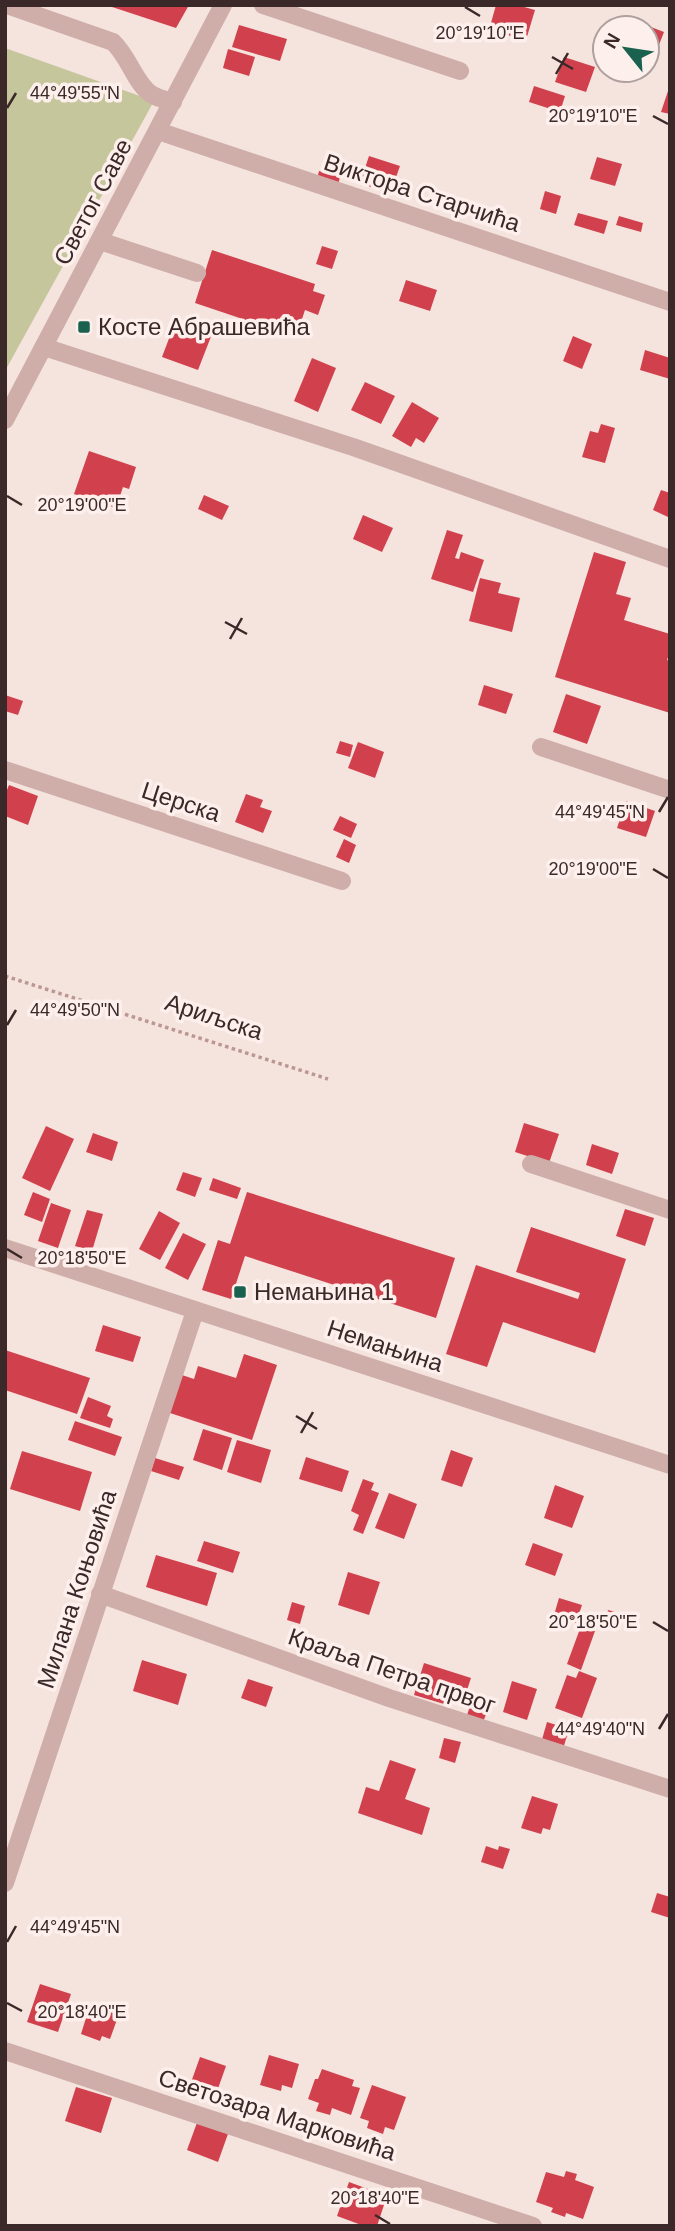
<svg xmlns="http://www.w3.org/2000/svg" width="675" height="2231" viewBox="0 0 675 2231" font-family="Arial,sans-serif">
	<rect width="100%" height="100%" fill="#f5e3de"/>
	<path fill="#c6c69c" d="M5,48L154,101L5,371Z"/>
	<g fill="#d1414d">
		<path d="M106,5H189L176,28Z"/>
		<path d="M496,5H517L535,10L526,40L489,30Z"/>
		<path d="M643,24L664,32L657,50L647,46V28H641Z"/>
		<path d="M239,25L287,39L280,61L232,47Z"/>
		<path d="M228,49L255,57L249,76L223,68Z"/>
		<path d="M564,57L595,67L586,92L555,82Z"/>
		<path d="M534,86L565,96L560,112L529,102Z"/>
		<path d="M669,88H670V114L661,112Z"/>
		<path d="M369,156L400,166L390,194L360,183Z"/>
		<path d="M597,157L622,164L615,186L590,179Z"/>
		<path d="M319,171L340,177L338,185L317,179Z"/>
		<path d="M545,191L561,196L556,214L540,209Z"/>
		<path d="M578,213L608,221L604,234L574,225Z"/>
		<path d="M619,216L643,223L641,232L616,225Z"/>
		<path d="M322,246L338,251L332,269L316,264Z"/>
		<path d="M212,250L315,284L313,291L325,295L318,315L305,310L296,337L195,303Z"/>
		<path d="M406,280L437,290L430,311L399,301Z"/>
		<path d="M176,320L212,334L198,370L162,357Z"/>
		<path d="M573,336L592,344L582,369L563,361Z"/>
		<path d="M645,350L670,358V379L640,370Z"/>
		<path d="M312,358L336,368L318,412L294,401Z"/>
		<path d="M365,382L395,396L381,424L351,410Z"/>
		<path d="M412,402L439,418L424,443L416,438L411,447L392,436Z"/>
		<path d="M601,424L615,428L605,463L582,457L590,431L598,433Z"/>
		<path d="M89,451L136,467L129,489L123,487L116,508L74,494Z"/>
		<path d="M661,490L670,493L668,517L653,510Z"/>
		<path d="M204,495L229,506L222,520L198,509Z"/>
		<path d="M363,515L393,528L382,552L353,539Z"/>
		<path d="M447,530L463,535L455,558L459,559L461,552L484,560L473,592L431,579Z"/>
		<path d="M594,552L626,562L616,594L631,598L624,620L670,634V652L667,660L670,661V713L555,677Z"/>
		<path d="M480,578L501,583L498,593L520,598L512,632L469,621Z"/>
		<path d="M484,685L513,694L506,714L478,705Z"/>
		<path d="M566,694L601,706L587,744L553,732Z"/>
		<path d="M5,695L23,701L18,715L5,711Z"/>
		<path d="M340,741L353,745L350,757L336,753Z"/>
		<path d="M358,742L384,752L375,778L348,768Z"/>
		<path d="M9,785L38,796L28,825L5,816V795Z"/>
		<path d="M246,794L263,800L260,807L272,811L263,833L235,822Z"/>
		<path d="M626,801L655,811L646,837L617,828Z"/>
		<path d="M340,816L357,824L351,838L333,830Z"/>
		<path d="M344,839L356,845L349,863L336,857Z"/>
		<path d="M524,1123L559,1134L549,1163L515,1152Z"/>
		<path d="M46,1126L74,1139L50,1191L22,1178Z"/>
		<path d="M93,1133L118,1142L112,1161L86,1152Z"/>
		<path d="M592,1144L619,1153L612,1174L586,1165Z"/>
		<path d="M183,1172L202,1178L195,1197L176,1190Z"/>
		<path d="M213,1178L241,1188L237,1199L209,1190Z"/>
		<path d="M33,1192L50,1199L42,1222L24,1215Z"/>
		<path d="M247,1192L455,1258L436,1318L245,1256L231,1299L202,1290L218,1240L230,1244Z"/>
		<path d="M51,1203L71,1210L58,1248L38,1241Z"/>
		<path d="M625,1209L654,1218L645,1246L616,1236Z"/>
		<path d="M87,1210L103,1214L92,1251L75,1246Z"/>
		<path d="M159,1211L180,1223L160,1260L139,1249Z"/>
		<path d="M531,1227L626,1259L595,1353L503,1322L487,1367L446,1354L476,1265L578,1299L580,1293L516,1272Z"/>
		<path d="M183,1233L206,1244L188,1280L165,1268Z"/>
		<path d="M103,1325L141,1337L133,1362L95,1351Z"/>
		<path d="M5,1350L90,1378L77,1414L5,1390Z"/>
		<path d="M244,1354L277,1365L252,1440L167,1412L179,1374L194,1379L198,1366L236,1378Z"/>
		<path d="M88,1397L111,1406L107,1416L113,1419L110,1428L80,1418Z"/>
		<path d="M75,1421L122,1437L115,1456L68,1440Z"/>
		<path d="M203,1429L232,1438L222,1470L193,1460Z"/>
		<path d="M237,1440L271,1450L261,1483L227,1472Z"/>
		<path d="M451,1450L473,1458L462,1487L441,1480Z"/>
		<path d="M22,1451L92,1472L80,1511L10,1489Z"/>
		<path d="M306,1457L349,1471L342,1492L299,1479Z"/>
		<path d="M155,1458L184,1467L179,1480L151,1471Z"/>
		<path d="M363,1479L374,1483L371,1490L379,1493L363,1534L353,1530L359,1515L351,1511Z"/>
		<path d="M555,1485L584,1496L572,1528L544,1518Z"/>
		<path d="M389,1493L417,1504L404,1539L375,1528Z"/>
		<path d="M204,1541L240,1552L233,1573L197,1561Z"/>
		<path d="M533,1543L563,1554L555,1576L525,1565Z"/>
		<path d="M156,1555L217,1573L207,1606L146,1587Z"/>
		<path d="M348,1572L380,1582L369,1615L338,1605Z"/>
		<path d="M559,1598L582,1605L576,1623L554,1615Z"/>
		<path d="M292,1602L305,1606L300,1624L287,1620Z"/>
		<path d="M608,1610L619,1613L615,1628L604,1625Z"/>
		<path d="M581,1626L595,1631L581,1670L567,1664Z"/>
		<path d="M142,1660L187,1674L178,1705L133,1691Z"/>
		<path d="M424,1663L471,1678L462,1705L445,1700L444,1704L414,1695Z"/>
		<path d="M579,1671L597,1678L582,1718L555,1708L567,1675L576,1678Z"/>
		<path d="M248,1679L273,1687L266,1707L241,1698Z"/>
		<path d="M512,1681L537,1689L527,1720L503,1712Z"/>
		<path d="M472,1700L489,1707L483,1722L467,1715Z"/>
		<path d="M547,1722L569,1729L563,1749L541,1743Z"/>
		<path d="M444,1738L461,1742L455,1763L439,1758Z"/>
		<path d="M390,1760L416,1769L405,1799L430,1808L422,1835L358,1813L366,1787L379,1791Z"/>
		<path d="M532,1796L558,1804L550,1830L543,1828L541,1834L521,1828Z"/>
		<path d="M486,1846L498,1850L499,1846L510,1849L503,1869L481,1862Z"/>
		<path d="M657,1893L670,1897V1918L651,1912Z"/>
		<path d="M40,1984L71,1994L58,2032L27,2022Z"/>
		<path d="M90,2005L119,2014L110,2039L102,2036L100,2041L81,2034Z"/>
		<path d="M269,2055L299,2064L292,2088L282,2085L281,2091L260,2085Z"/>
		<path d="M200,2057L226,2066L215,2097L189,2088Z"/>
		<path d="M322,2069L354,2080L352,2086L360,2088L351,2115L332,2108L330,2115L316,2111L319,2103L308,2099L315,2079H318Z"/>
		<path d="M372,2085L406,2097L394,2130L385,2127L383,2134L367,2128L369,2121L360,2118Z"/>
		<path d="M76,2087L112,2098L101,2133L65,2121Z"/>
		<path d="M198,2120L229,2131L218,2162L187,2150Z"/>
		<path d="M566,2171L577,2174L575,2180L594,2187L583,2219L566,2213L565,2217L551,2212L553,2208L536,2202L546,2172L564,2177Z"/>
		<path d="M349,2182L387,2196L377,2226H364L337,2216Z"/>
	</g>
	<g fill="none" stroke-linecap="round" stroke-linejoin="round">
		<path stroke="#bb9792" stroke-width="3.5" stroke-dasharray="3.5 3.5" stroke-linecap="butt" d="M5,976L328,1079"/>
		<g stroke="#cfaea9" stroke-width="18">
			<path d="M7,5L113,42C129,57 135,83 151,94C157,98 166,100 173,102"/>
			<path d="M263,5L460,71"/>
			<path d="M158,131L670,302"/>
			<path d="M100,241L197,273"/>
			<path d="M44,347L356,448L670,559"/>
			<path d="M5,420L223,5"/>
			<path d="M541,747L670,790"/>
			<path d="M5,770L342,881"/>
			<path d="M531,1164L670,1210"/>
			<path d="M5,1248L670,1465"/>
			<path d="M100,1594L389,1698L670,1789"/>
			<path d="M5,1883L195,1311"/>
			<path d="M5,2051L533,2226"/>
		</g>
	</g>
	<path fill="none" stroke="#3b2929" stroke-width="2.5" d="M465,7L480,16M552,57L573,69M556,74L568,53M7,108L16,93M653,116L668,124M7,496L22,505M225,622L247,634M230,639L242,618M659,812L668,797M653,869L668,878M7,1025L16,1010M7,1249L22,1258M296,1416L317,1429M301,1433L313,1412M653,1622L668,1631M659,1729L668,1714M7,1942L16,1926M7,2003L22,2011M375,2215L390,2224"/>
	<g fill="#1a614f" stroke="#fcefec" stroke-width="2.5">
		<rect x="77" y="320" width="14" height="14" rx="3.5"/>
		<rect x="233" y="1285" width="14" height="14" rx="3.5"/>
	</g>
	<g text-anchor="middle" stroke-width="7" stroke-linejoin="round" paint-order="stroke">
		<g font-size="24" fill="#3b2929" stroke="#fcefec">
			<text transform="translate(422 193) rotate(18)" y="8">Виктора Старчића</text>
			<text transform="translate(93 202) rotate(-62)" y="8">Светог Саве</text>
			<text transform="translate(181 802) rotate(18)" y="8">Церска</text>
			<text transform="translate(214 1017) rotate(18)" y="8">Ариљска</text>
			<text transform="translate(385 1346) rotate(18)" y="8">Немањина</text>
			<text transform="translate(77 1589) rotate(-72)" y="8">Милана Коњовића</text>
			<text transform="translate(392 1671) rotate(19)" y="8">Краља Петра првог</text>
			<text transform="translate(277 2115) rotate(18)" y="8">Светозара Марковића</text>
		</g>
		<g font-size="24" fill="#3b2929" stroke="#fcefec" text-anchor="start">
			<text x="98" y="335">Косте Абрашевића</text>
			<text x="254" y="1300">Немањина 1</text>
		</g>
	</g>
	<g font-size="18" text-anchor="middle" fill="#3b2929" stroke="#fcefec" stroke-width="7" stroke-linejoin="round" paint-order="stroke">
		<text x="480" y="39">20°19'10"E</text>
		<text x="75" y="99">44°49'55"N</text>
		<text x="593" y="122">20°19'10"E</text>
		<text x="82" y="511">20°19'00"E</text>
		<text x="600" y="818">44°49'45"N</text>
		<text x="593" y="875">20°19'00"E</text>
		<text x="75" y="1016">44°49'50"N</text>
		<text x="82" y="1264">20°18'50"E</text>
		<text x="593" y="1628">20°18'50"E</text>
		<text x="600" y="1735">44°49'40"N</text>
		<text x="75" y="1933">44°49'45"N</text>
		<text x="82" y="2018">20°18'40"E</text>
		<text x="375" y="2204">20°18'40"E</text>
	</g>
	<rect width="675" height="2231" fill="none" stroke="#3b2929" stroke-width="14"/>
	<g transform="translate(626 49) rotate(300)"><circle r="33" fill="#fcefec" stroke="#afa09e" stroke-width="2"/>
	<path d="M0-5L12 26L0 18L-12 26Z" fill="#1a614f"/>
	<text y="-10" font-size="19" font-weight="bold" text-anchor="middle" fill="#3b2929">N</text>
	</g>
</svg>
